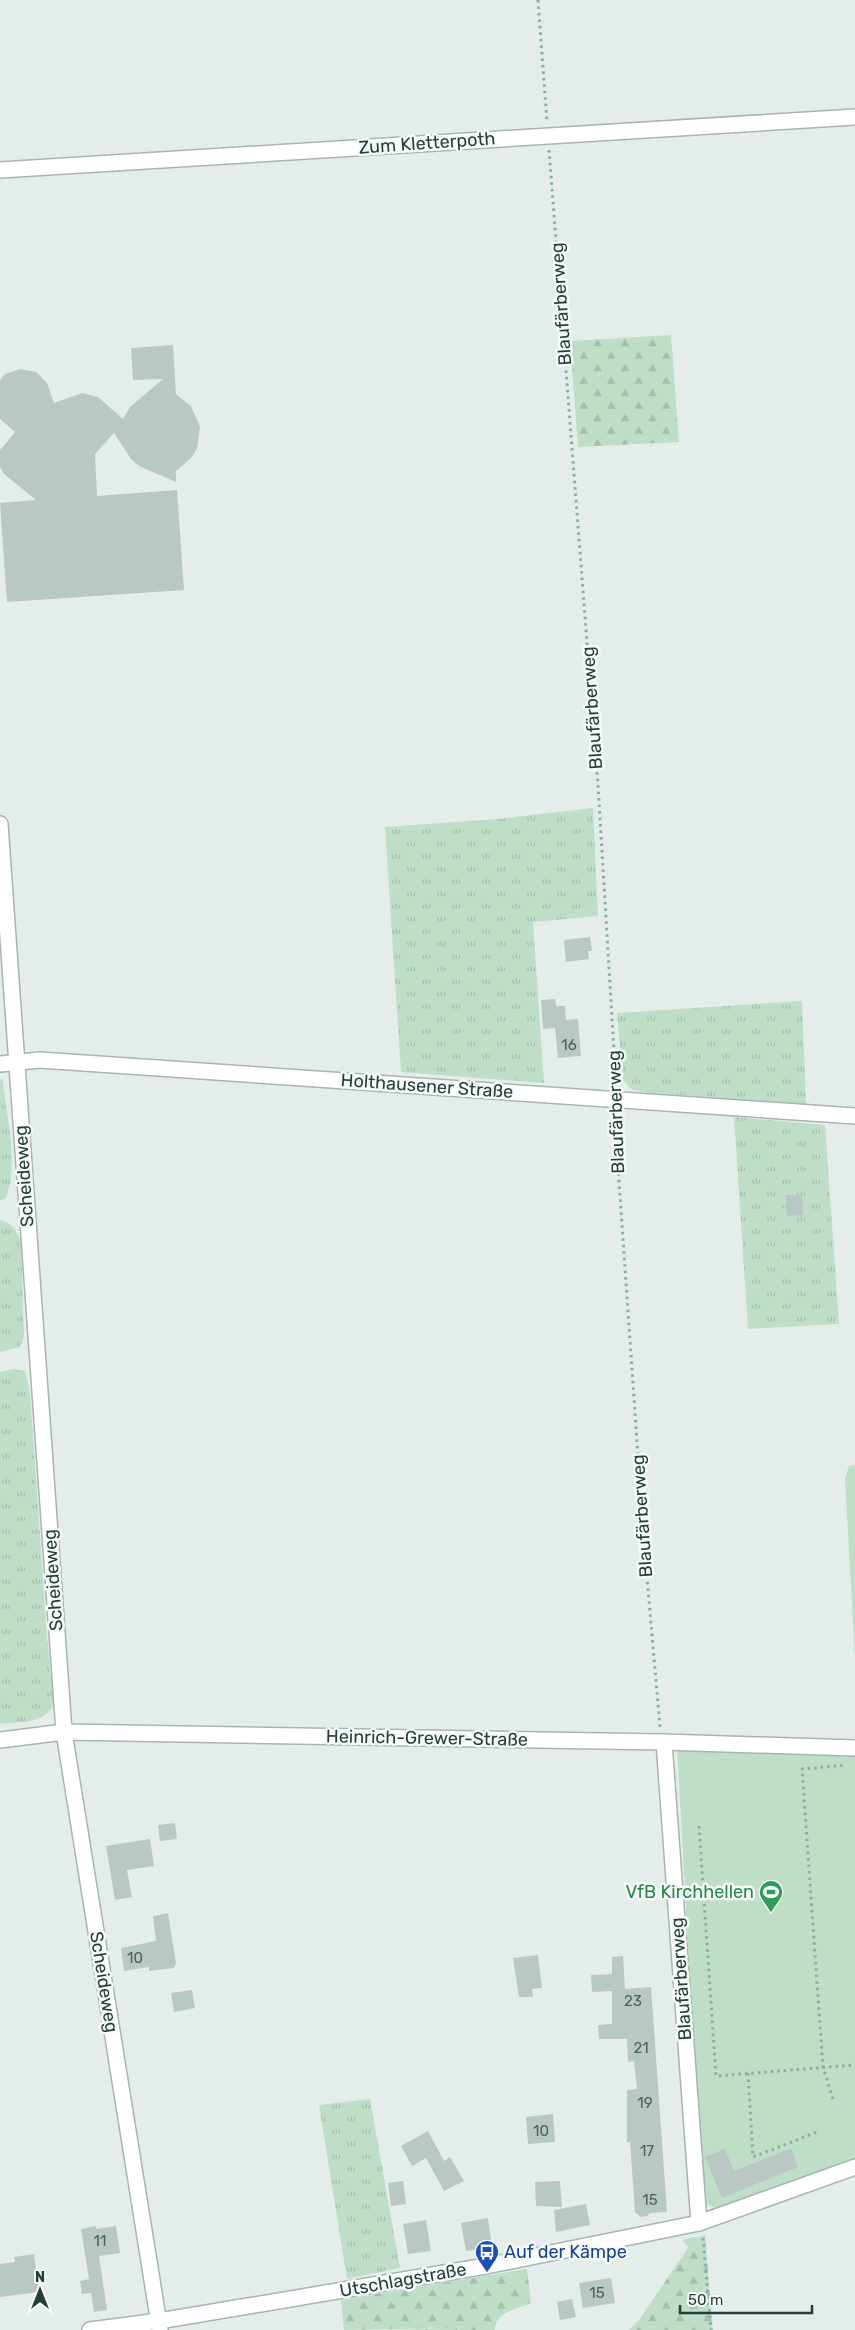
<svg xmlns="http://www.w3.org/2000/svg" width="855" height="2330" viewBox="0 0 855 2330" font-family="Rubik,sans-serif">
	<defs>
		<pattern id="grass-tufts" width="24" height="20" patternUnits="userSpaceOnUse" patternTransform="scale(1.25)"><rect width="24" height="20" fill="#bedec8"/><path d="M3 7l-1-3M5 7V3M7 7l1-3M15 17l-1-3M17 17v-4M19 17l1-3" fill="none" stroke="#a3c0ad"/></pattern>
		<pattern id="forest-firs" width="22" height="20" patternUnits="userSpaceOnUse" patternTransform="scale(1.25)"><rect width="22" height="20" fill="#bedec8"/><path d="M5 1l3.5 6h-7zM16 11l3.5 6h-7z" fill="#a3c0ad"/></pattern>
	</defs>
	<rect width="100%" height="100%" fill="#e5edea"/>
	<g fill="url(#grass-tufts)">
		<path d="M593,808L598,916L533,922L544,1083L401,1072L385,827L497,819Z"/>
		<path d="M802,1001L806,1104L643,1092L631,1089L623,1079L617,1013Z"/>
		<path d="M0,1078L3,1082C7,1120 19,1162 6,1198L0,1201Z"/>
		<path d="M734,1117L825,1125L839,1324L748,1329Z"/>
		<path d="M0,1220C13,1223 17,1231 21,1243L24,1337L20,1347L0,1352Z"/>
		<path d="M13,1369L25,1371L30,1393L47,1637L54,1705C41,1725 22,1721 0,1724V1372Z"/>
		<path d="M370,2099L400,2268L347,2279L319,2105Z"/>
		<path d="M453,2328L460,2330H390Z"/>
	</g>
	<g fill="url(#forest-firs)">
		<path d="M671,335L679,442L578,447L570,341Z"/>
		<path d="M705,2235L713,2330H629L639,2320L686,2251L688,2247L682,2240Z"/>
		<path d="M527,2269L531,2303C518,2309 495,2311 495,2330H460L453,2328L344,2330L341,2300Z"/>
	</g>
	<g fill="#bedec8">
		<path d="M855,1465V1659L845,1479L849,1466Z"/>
		<path d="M677,1748L855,1753V2159L715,2208L705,2204L702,2197Z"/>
	</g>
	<g fill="#bac8c3">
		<path d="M173,345L176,394L191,406L200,427L197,449L191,458L176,471V482L139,466L131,459L114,433L95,454L97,496L177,490L184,590L7,602L0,503L36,500L4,474L0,467V450L15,432L0,419V380L5,374L20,369L36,372L47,383L54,403L82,393L98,397L123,419L130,407L163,379L133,380L131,348Z"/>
		<path d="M590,937L592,951H588L589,959L566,962L564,940Z"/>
		<path d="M555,999L556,1006H565L566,1020L578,1019L581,1056L558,1058L555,1028L543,1029L541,1000Z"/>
		<path d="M786,1195H802L803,1215L787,1216Z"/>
		<path d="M175,1823L177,1839L160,1841L158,1825Z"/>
		<path d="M150,1839L154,1866L127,1870L132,1897L115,1900L106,1846Z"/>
		<path d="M168,1913L176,1963L174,1968L149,1971V1967L124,1971L121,1948L156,1941L153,1916Z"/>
		<path d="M538,1955L542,1988L532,1989L533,1997H519L513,1958Z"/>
		<path d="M623,1956L625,1989L651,1987L667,2212L650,2213L647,2216L641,2217L635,2212L630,2142H627V2090L637,2089L634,2061L628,2062L627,2039H599L598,2025L612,2024V1991L592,1992L591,1975L612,1974V1957Z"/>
		<path d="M192,1990L195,2008L174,2012L171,1993Z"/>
		<path d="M553,2114L555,2142L528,2144L526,2117Z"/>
		<path d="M428,2131L444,2161L450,2157L464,2181L444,2191L426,2158L412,2166L401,2146Z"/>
		<path d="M791,2148L798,2167L722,2198L705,2157L725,2149L734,2171Z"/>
		<path d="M403,2181L406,2204L391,2206L388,2183Z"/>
		<path d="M560,2181L562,2207L536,2206L535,2182Z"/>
		<path d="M586,2204L590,2225L556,2232L554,2210Z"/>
		<path d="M488,2218L492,2247L466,2251L461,2223Z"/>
		<path d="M426,2220L431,2251L408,2254L403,2224Z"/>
		<path d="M96,2226V2229L116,2226L120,2253L99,2256L107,2310L94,2312L91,2293L82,2294L80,2281L89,2279L81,2229Z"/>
		<path d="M34,2254L39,2292L0,2297V2264L15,2262L14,2257Z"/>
		<path d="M611,2278L615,2303L583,2308L579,2283Z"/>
		<path d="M572,2299L576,2317L560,2320L557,2302Z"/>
	</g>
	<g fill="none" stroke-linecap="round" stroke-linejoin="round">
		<g stroke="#a7b5b1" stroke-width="18">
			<g id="minor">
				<path d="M0,170L855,117"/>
				<path d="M0,824L64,1732L160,2330"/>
				<path d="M0,1064L40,1060L855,1116"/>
				<path d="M0,1740L64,1732L664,1742L855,1748"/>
				<path d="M664,1742L699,2223"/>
				<path d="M90,2330L159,2321L486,2266L699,2223L855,2167"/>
			</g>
		</g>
		<g stroke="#86b0a5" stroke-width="3" stroke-dasharray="2.5 4" stroke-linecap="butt">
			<path d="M538,0L547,122"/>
			<path d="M549,150L598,785L616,1084"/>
			<path d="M617,1115V1152L644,1543L660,1727"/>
			<path d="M699,1826L716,2076L855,2065"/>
			<path d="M748,2073L753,2157L817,2132"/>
			<path d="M833,2099L823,2067L802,1769L846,1765"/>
			<path d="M703,2238L711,2330"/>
		</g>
		<use href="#minor" stroke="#fff" stroke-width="15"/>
	</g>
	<defs>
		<g id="stadium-pin" transform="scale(1.25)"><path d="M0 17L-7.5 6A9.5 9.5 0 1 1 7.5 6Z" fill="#2e9e5b" stroke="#f5faf8"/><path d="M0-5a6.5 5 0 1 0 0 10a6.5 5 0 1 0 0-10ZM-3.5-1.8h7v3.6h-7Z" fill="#fff"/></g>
		<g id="bus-pin" transform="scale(1.25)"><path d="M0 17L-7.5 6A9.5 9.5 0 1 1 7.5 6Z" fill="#1a4fb4" stroke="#f5faf8"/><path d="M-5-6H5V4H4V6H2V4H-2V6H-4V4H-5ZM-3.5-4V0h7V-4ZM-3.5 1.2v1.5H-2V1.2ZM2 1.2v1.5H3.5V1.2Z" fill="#fff"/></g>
	</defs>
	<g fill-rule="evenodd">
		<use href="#stadium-pin" x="771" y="1892"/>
		<use href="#bus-pin" x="487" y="2252"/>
	</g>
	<g text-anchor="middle" stroke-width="5" stroke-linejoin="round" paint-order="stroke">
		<g font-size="15" fill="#4a615c">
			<text x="569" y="1050">16</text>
			<text x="135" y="1963">10</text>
			<text x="633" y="2006">23</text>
			<text x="641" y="2053">21</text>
			<text x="645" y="2108">19</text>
			<text x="541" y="2136">10</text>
			<text x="647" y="2156">17</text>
			<text x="650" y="2205">15</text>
			<text x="100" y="2246">11</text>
			<text x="597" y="2298">15</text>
		</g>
		<g font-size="18" fill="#243f39" stroke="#f5faf8">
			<text transform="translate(427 143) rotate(-4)" y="6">Zum Kletterpoth</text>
			<text transform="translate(561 304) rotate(-94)" y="6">Blaufärberweg</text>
			<text transform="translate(592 708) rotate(-94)" y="6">Blaufärberweg</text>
			<text transform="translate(427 1086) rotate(4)" y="6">Holthausener Straße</text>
			<text transform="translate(616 1112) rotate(-92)" y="6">Blaufärberweg</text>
			<text transform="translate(24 1176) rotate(-94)" y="6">Scheideweg</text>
			<text transform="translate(642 1516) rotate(-94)" y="6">Blaufärberweg</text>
			<text transform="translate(53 1580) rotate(-94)" y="6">Scheideweg</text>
			<text transform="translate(427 1738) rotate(1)" y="6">Heinrich-Grewer-Straße</text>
			<text transform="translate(681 1979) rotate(-94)" y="6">Blaufärberweg</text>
			<text transform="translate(104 1982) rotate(81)" y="6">Scheideweg</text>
			<text transform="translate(403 2280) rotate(-10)" y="6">Utschlagstraße</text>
		</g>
		<g font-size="18" fill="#27864d" stroke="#f5faf8" text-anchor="end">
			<text x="754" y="1898">VfB Kirchhellen</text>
		</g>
		<g font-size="18" fill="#164399" stroke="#f5faf8" text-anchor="start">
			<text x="504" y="2258">Auf der Kämpe</text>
		</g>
	</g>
	<g transform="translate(40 2290)" stroke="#f5faf8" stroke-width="4" paint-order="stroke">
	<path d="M0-4L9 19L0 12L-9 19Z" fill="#243f39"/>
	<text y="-8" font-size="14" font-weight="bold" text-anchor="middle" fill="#243f39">N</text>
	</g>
	<path d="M680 2305v8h132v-8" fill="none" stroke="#243f39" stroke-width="2.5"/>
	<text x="688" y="2305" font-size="15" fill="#243f39" stroke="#f5faf8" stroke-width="4" paint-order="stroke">50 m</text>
</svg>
